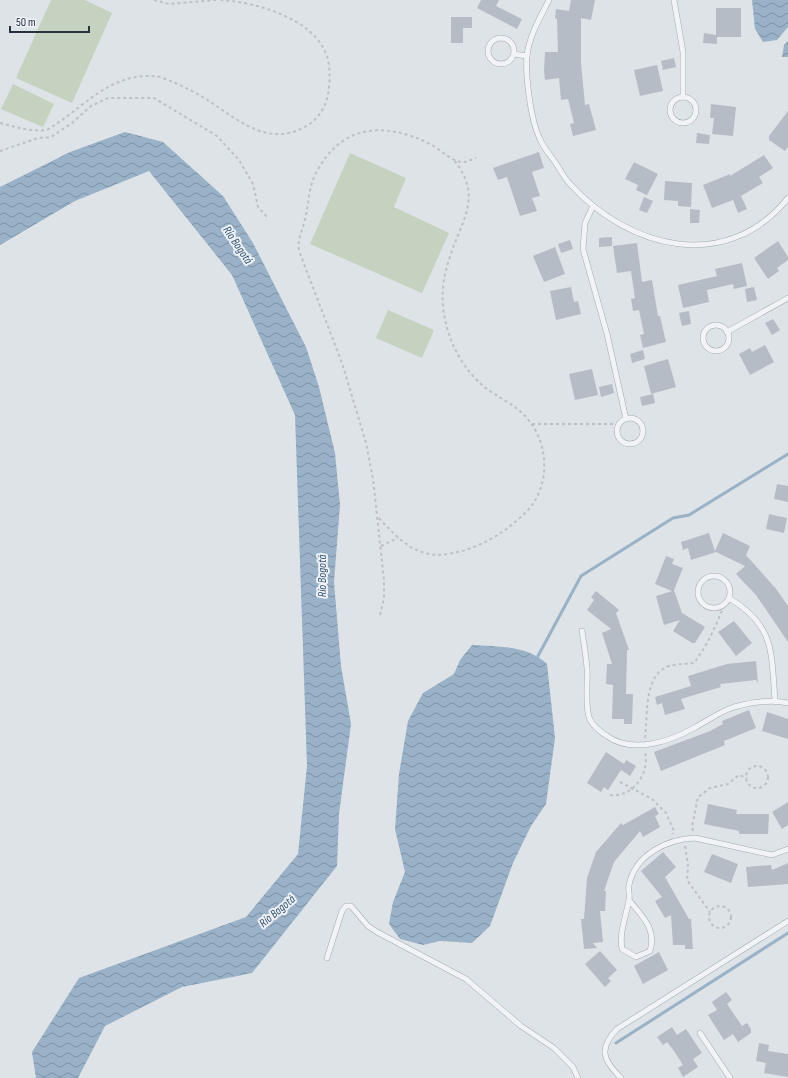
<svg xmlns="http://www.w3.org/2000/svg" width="788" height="1078" viewBox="0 0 788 1078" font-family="'Sofia Sans Condensed',sans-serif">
	<defs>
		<pattern id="water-waves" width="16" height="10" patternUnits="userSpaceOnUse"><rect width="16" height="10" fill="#99b2c8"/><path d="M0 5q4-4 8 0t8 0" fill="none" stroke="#7d91a4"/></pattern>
	</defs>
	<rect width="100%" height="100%" fill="#dee3e8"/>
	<g fill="#c5d2c0">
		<path d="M51,0H85L112,13L72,103L16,78Z"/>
		<path d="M13,84L54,104L43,127L1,109Z"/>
		<path d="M350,153L406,178L394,207L449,233L422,293L310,244Z"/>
		<path d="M388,310L434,330L422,358L376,338Z"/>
	</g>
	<g fill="url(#water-waves)">
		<path d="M752,0H788V27L777,40L763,42L755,29Z"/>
		<path d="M788,41V57H782L784,45Z"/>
		<path d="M125,132L163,142L223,196L253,243L306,347L319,387L335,453L340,505L334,582L341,666L351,724L339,814L337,866L252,973L182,987L105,1026L78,1078H36L32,1052L79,978L246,917L298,854L307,766L295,415L232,275L149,171L75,201L0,245V187L70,152Z"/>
		<path d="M472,645C498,647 527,645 547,664L555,738L546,804L531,826L513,863L490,926L472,943L440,941L423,945L400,939L389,924L393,902L405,872L395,829L399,774L408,721L423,693L454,674L460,660Z"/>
	</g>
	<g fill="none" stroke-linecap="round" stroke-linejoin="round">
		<g stroke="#99b2c8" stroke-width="3">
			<path d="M538,656L581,576L673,518L689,515L788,454"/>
			<path d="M616,1043L788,933"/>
		</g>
	</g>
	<g fill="#b6bcc5">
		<path d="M481,0H499L496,6L522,19L517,29L477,8Z"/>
		<path d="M571,0H595L591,20L581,18V63L585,105L589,104L596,130L573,136L570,124L574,123L568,99L561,100L559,78L545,80L544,70L545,52H558L557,19L555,18L556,9L569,11Z"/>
		<path d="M716,8H741V37H717V44L703,43L704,33L716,35Z"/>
		<path d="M451,17H472V28H463V43H451Z"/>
		<path d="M674,58L676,67L663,70L661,61Z"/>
		<path d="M657,65L663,91L640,96L634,70Z"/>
		<path d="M711,104L736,107L733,136L712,134L714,118H710Z"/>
		<path d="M788,111V147L785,151L769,140V136Z"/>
		<path d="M697,133L710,135L709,144L696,143Z"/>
		<path d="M539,152L544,168L532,172L540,196L532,198L537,211L520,216L507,177L498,180L493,168Z"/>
		<path d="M764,155L773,168L759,177L763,183L741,196L747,209L738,213L733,200L712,208L703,185L730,174V176Z"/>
		<path d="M634,162L658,174L647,195L636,190L638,185L625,179Z"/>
		<path d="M665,181L692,183L691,207L678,206V201L664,200Z"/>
		<path d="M644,197L653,201L647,213L639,210Z"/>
		<path d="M690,209L700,210L699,223H690Z"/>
		<path d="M612,237V246L599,247V238Z"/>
		<path d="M570,240L573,249L561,253L558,244Z"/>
		<path d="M778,241L788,257V260L777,268L779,271L768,279L754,258Z"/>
		<path d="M637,243L642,282L652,280L658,316H660L666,342L643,348L640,335L644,334L639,310L633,311L631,299L635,298L631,271L617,273L613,246Z"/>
		<path d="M555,247L565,274L544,282L533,256Z"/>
		<path d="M742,263L747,286L734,289L733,284L707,290L709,302L683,308L678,285L717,276L715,269Z"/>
		<path d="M571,287L574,302L578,301L581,314L556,320L550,291Z"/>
		<path d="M754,287L757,300L747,302L745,289Z"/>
		<path d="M689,311L691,324L682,326L679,313Z"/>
		<path d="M773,319L780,330L772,335L765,323Z"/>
		<path d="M765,345L774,362L750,375L739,354L750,348L752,352Z"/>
		<path d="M643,350L645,359L632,363L630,354Z"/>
		<path d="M668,359L676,387L651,394L644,366Z"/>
		<path d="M592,369L598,395L575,400L569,374Z"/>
		<path d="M612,384L614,393L601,397L599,387Z"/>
		<path d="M653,394L655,403L642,406L640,397Z"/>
		<path d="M777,484L788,486V502L774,499Z"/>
		<path d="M769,514L787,518L784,533L766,529Z"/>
		<path d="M709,533L715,551L723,533L750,546L746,555L777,590L788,606V642L756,595L736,574L745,566L716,552L691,560L688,548L683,550L681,542Z"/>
		<path d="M666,556L674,559L672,564L683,568L674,590L682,613L705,627L695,643H692L673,631L680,620L664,625L656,596L672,591L655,584Z"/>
		<path d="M596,591L619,610L616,613L629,650H627L626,694H633L632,724H624V719H612L613,685L606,684L607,664H612L602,633L611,629L587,610L594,600L591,597Z"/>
		<path d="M734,621L752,643L736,656L718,632Z"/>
		<path d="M756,661L758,683L756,680L720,684L721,687L681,699L685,709L665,715L662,703L657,705L655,697L691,686L688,676L727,664Z"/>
		<path d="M749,710L756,728L724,741L725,745L661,771L654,752L710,731L723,724L722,721Z"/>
		<path d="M767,712L788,719V739L762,731Z"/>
		<path d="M606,752L624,764L626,760L636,766L630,776L621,770L608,790L604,787L601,792L587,783Z"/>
		<path d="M788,802V825L782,829L772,812Z"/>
		<path d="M708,804L737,810L736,814H769L768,834H739V831L704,824Z"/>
		<path d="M655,807L659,814L655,816L660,827L643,837L640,831L614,862L604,891H606L605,911H600L603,942L593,943L597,948L584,949L581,919H584L587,878L596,852L621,823L623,825Z"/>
		<path d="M663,852L676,867L665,877L689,919H691L693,949H685V945H673L671,915L665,918L655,901L662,897L641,871Z"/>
		<path d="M712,854L738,864L731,883L704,872Z"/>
		<path d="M788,863V884L748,887L746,867L771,865L772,870Z"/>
		<path d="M600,951L617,970L608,978L611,981L605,987L585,964Z"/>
		<path d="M659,952L668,970L643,984L634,966Z"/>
		<path d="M726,992L732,1000L727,1004L742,1026L747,1023L751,1029V1033L738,1042L733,1034L724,1040L708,1015L717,1010L712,1002Z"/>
		<path d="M672,1027L677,1035L686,1029L702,1053L693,1059L698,1067L683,1077L678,1068L683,1065L674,1051L667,1042L663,1045L657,1037Z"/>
		<path d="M759,1043L769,1045L768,1051L788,1054V1077L764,1073L766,1063L756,1061Z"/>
	</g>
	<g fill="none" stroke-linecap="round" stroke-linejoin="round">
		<g stroke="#a4aab2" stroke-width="6">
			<g id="lane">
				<path d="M549,0C540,18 529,36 527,56C525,76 531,121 540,139C543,147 550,155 555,162C560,169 564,178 570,184C629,249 727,274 788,198"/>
				<path d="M674,0L683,52V97"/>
				<circle cx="501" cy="51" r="13"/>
				<path d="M514,54L527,56"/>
				<circle cx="683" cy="110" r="13"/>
				<path d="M593,206L585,223L583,249L607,334L626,419"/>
				<circle cx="716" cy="338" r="13"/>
				<path d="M727,332L788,298"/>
				<circle cx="630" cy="431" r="13"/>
				<circle cx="714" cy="592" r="16"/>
				<path d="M729,598C775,626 771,651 775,700"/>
				<path d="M582,631C584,644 586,656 587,668C588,681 585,705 589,717C591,724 600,732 607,736C632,754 669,742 694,728C707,721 719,712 734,707C752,702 770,699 788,703"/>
				<path d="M629,900C642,916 657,929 650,951L636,957L622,949C619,932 626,917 629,900C630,895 628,890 629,885C635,855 667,839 695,838L772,855L788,849"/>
				<path d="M327,958L342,911L346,906H351L368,926L377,932L466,979L521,1026L554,1048L573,1067L578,1078"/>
				<path d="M700,1033L730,1078"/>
				<path d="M621,1078C603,1060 598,1049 617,1029L788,921"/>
			</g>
		</g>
		<g stroke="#bdc1c6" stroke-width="2" stroke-dasharray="3 3" stroke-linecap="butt">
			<path d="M154,0L169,4L216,0"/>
			<path d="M0,123C16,127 30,132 47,130C81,110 108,74 152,76C160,76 168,80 175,83C189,89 202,96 215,105C244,125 273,147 308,125C321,117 328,102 329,87C330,78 330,69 328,60C318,19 256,2 220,0"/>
			<path d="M0,151L38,138L51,137L72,123L91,106L108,98H154L217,136L239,160L253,184L258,207L267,217"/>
			<path d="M532,424H619"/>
			<path d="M379,518C398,539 417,559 448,554C478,549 502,535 524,514C553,487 550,438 521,412C506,399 488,393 475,378C458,360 448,338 444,314C441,296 443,277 449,260C460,221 485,198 453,159"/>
			<path d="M381,546L398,538"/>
			<path d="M380,615L384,598V580L373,479L366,443L342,363L299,251C297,239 303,230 305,219C309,204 308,190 315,175C340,124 384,121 430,144C440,149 451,161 462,162C467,162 471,160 476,158"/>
			<path d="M645,738C648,716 643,675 669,666C676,664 686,664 694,663C707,646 716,626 724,605"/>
			<circle cx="757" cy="777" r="11"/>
			<path d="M620,782L652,799L666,813L674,831L673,834"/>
			<path d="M610,795C633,798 650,773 645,752"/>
			<path d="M693,831L692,827L698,797L710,788L728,784L739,775L747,778"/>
			<path d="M685,846L688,865L687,880L710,912"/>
			<circle cx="720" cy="917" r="11"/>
		</g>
		<use href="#lane" stroke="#f1f3f6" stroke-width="5"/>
	</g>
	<g text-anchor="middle" stroke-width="4" stroke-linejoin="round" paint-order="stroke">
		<g font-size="12" font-style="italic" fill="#325272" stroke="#eef1f5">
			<text transform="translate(238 245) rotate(56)" y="4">Río Bogotá</text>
			<text transform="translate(322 576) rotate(-90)" y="4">Río Bogotá</text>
			<text transform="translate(277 911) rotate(-40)" y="4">Río Bogotá</text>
		</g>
	</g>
	<path d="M10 26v6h79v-6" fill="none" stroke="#28313f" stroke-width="2"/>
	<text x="16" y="26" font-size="12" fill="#28313f" stroke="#eef1f5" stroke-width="3" paint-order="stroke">50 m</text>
</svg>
